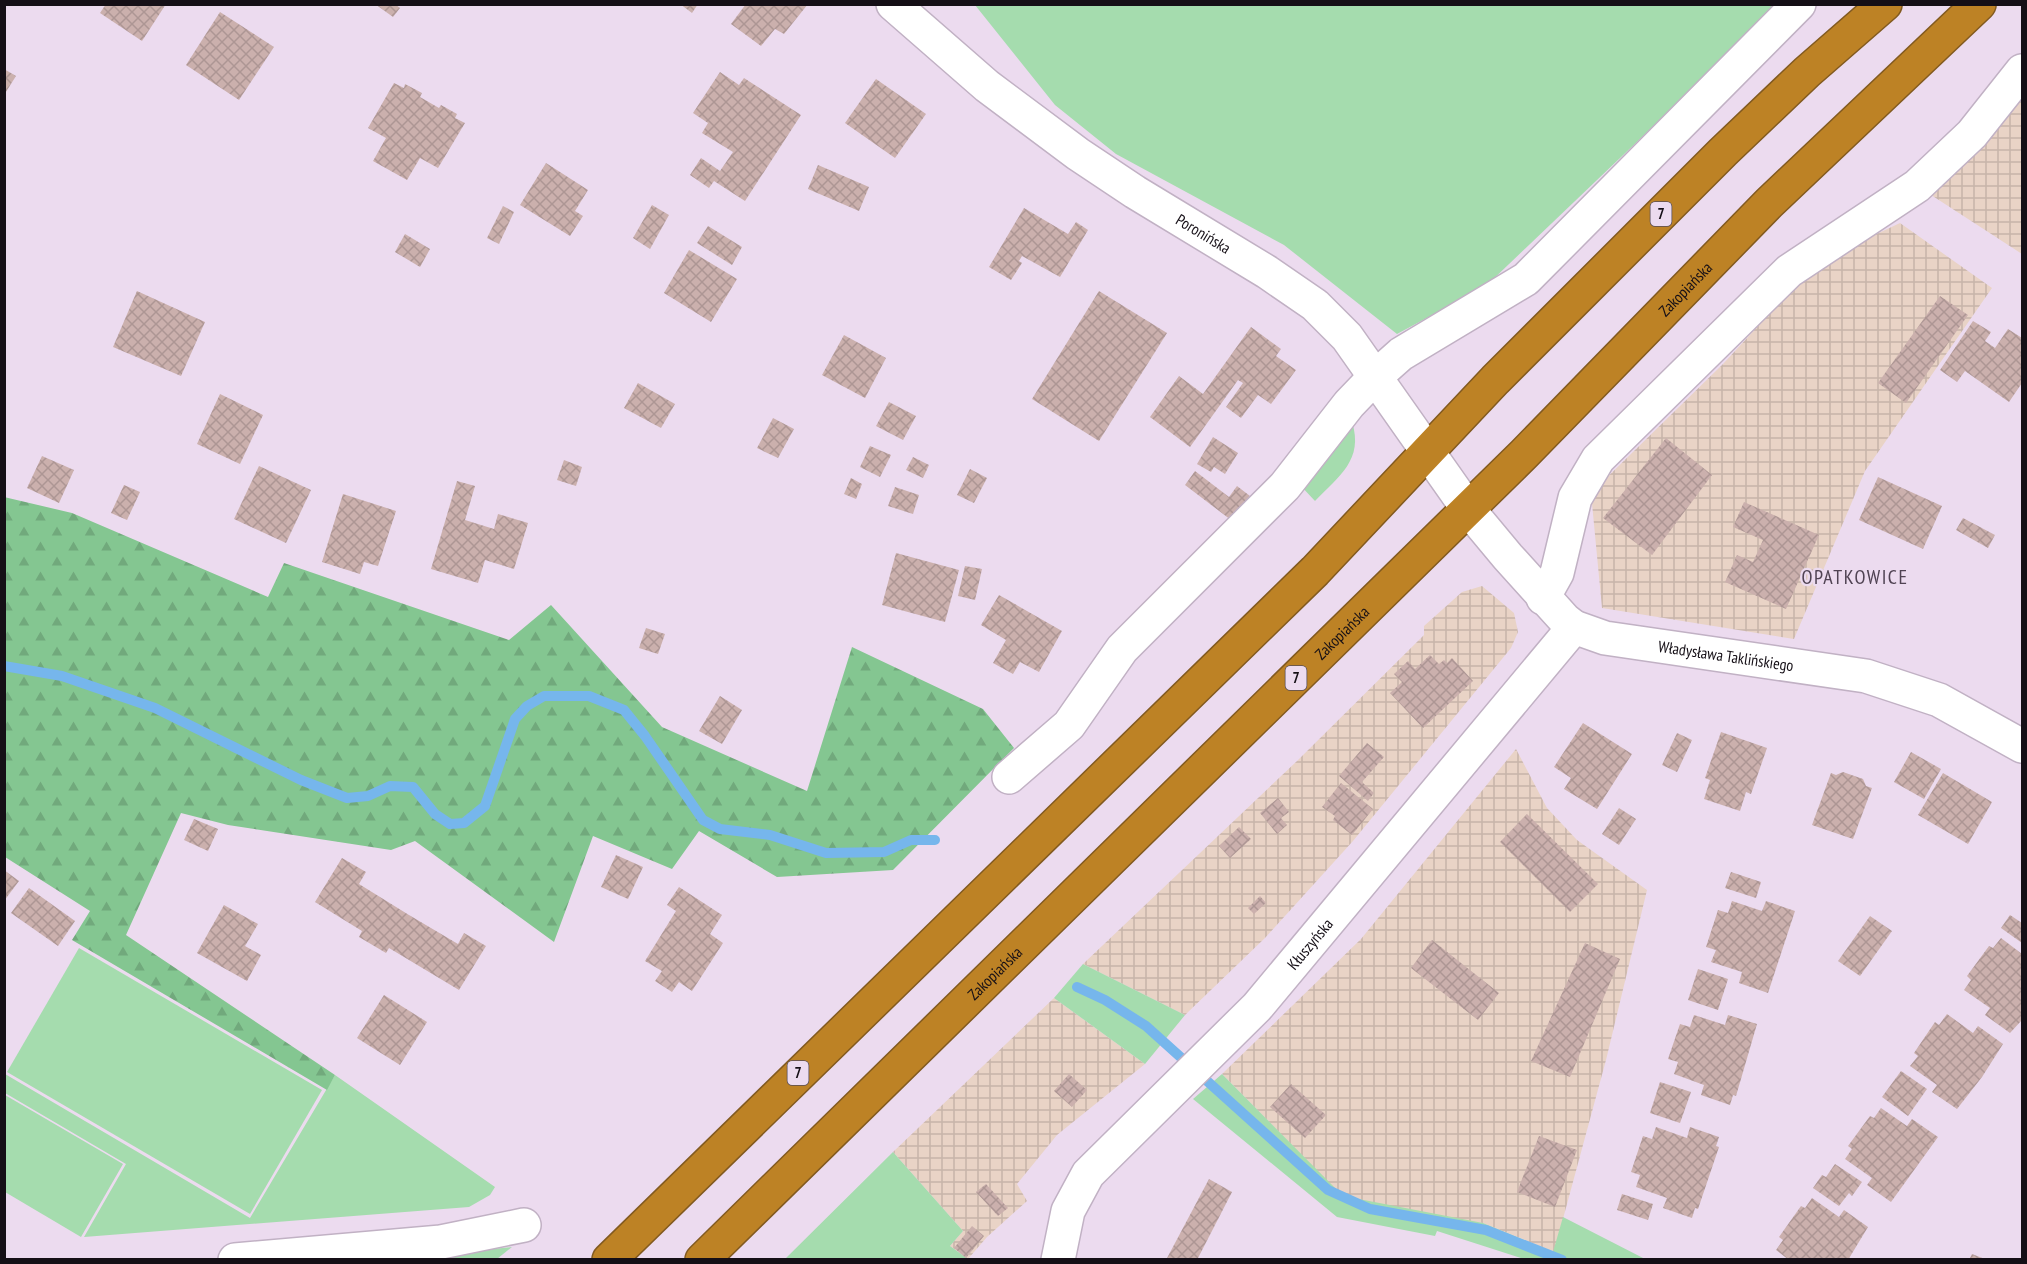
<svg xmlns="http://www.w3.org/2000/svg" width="2027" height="1264" viewBox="0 0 2027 1264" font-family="'PT Sans Narrow',sans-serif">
	<defs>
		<pattern id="industrial-grid" width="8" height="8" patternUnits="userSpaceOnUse" patternTransform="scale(1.5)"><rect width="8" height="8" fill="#e9d3c6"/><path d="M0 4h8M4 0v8" fill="none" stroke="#c7b4a9"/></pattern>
		<pattern id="forest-firs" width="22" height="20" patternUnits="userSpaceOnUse" patternTransform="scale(1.5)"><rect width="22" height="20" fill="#84c691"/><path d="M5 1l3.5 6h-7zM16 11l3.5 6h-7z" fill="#71a97c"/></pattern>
		<pattern id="building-cross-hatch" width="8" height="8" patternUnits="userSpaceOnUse" patternTransform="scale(1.5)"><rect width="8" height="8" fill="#cbb0ad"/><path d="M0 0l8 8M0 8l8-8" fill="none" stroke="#ad9694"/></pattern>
	</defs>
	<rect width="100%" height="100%" fill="#ecdbef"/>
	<g fill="url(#industrial-grid)">
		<path d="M2022,95V254L1928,193Z"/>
		<path d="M1900,223L1992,288L1865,471L1794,639L1602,608L1591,493L1723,364L1817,262Z"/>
		<path d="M1482,586L1514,613L1518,632L1511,648L1353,841L1265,938L1185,1015L1083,964L1297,761L1424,635V626L1462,592Z"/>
		<path d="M1516,749L1547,808L1577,840L1647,890L1606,1060L1554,1252L1483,1223L1425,1217L1342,1196L1222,1074L1361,939Z"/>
		<path d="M1054,998L1145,1064L1057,1135L1017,1184L1027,1201L987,1237L968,1259L950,1246L963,1231L893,1152Z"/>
	</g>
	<g fill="#a5dcae">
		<path d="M975,5H1774L1686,95L1486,286L1397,334L1284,245L1116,154L1055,105Z"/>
		<path d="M1352,422C1364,460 1339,476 1315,501L1300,485Z"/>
		<path d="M79,948L322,1090L250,1214L7,1072Z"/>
		<path d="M1083,964L1185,1015L1145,1064L1054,998Z"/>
		<path d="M5,1074L250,1218L335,1075L495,1187L490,1195L469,1207L84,1237L126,1164L5,1093Z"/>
		<path d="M1222,1074L1343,1196L1483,1223L1553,1252L1563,1217L1645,1259H1524L1437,1231L1435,1236L1337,1217L1193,1099Z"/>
		<path d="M5,1095L123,1164L81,1237L5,1192Z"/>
		<path d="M893,1152L963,1231L950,1246L968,1259H785Z"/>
		<path d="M512,1247L497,1259H390Z"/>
	</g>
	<path fill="url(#forest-firs)" d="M4,497L72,513L268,597L284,563L509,640L551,605L662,727L807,791L852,647L983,709L1014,748L893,870L777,877L699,831L672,869L593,836L554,942L415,841L391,850L228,825L181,813L126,935L335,1075L327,1090L72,940L90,911L5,857Z"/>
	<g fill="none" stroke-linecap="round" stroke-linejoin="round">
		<g stroke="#76b6ec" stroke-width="10">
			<path d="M4,666L62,676L155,708L301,780L347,798L368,796L390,786L413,787L435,814L450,824L464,823L485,806L515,719L527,706L544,696H589L624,710L645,736L703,820L720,829L770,835L826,853L884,852L911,840H935"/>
			<path d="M1077,987L1105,1000L1146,1026L1328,1190L1370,1209L1486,1230L1562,1260"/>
		</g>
	</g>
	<g fill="url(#building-cross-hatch)">
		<path d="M106,4H166L142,41L100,13Z"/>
		<path d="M375,4H395L400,8L393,17Z"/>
		<path d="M680,4H698L692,13Z"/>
		<path d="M746,4H808L784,34L775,29L761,46L731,24Z"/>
		<path d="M220,12L274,47L239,100L186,65Z"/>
		<path d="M4,69L16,76L4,95Z"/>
		<path d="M720,72L739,85L744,78L801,115L745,201L714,181L709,188L690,175L701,158L720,171L733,152L702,133L708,123L693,113Z"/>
		<path d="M876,79L926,114L895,158L845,123Z"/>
		<path d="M394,83L404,88L405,84L422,93L420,97L439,108L441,105L457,114L455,118L465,123L438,168L420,158L407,180L373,161L386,138L368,128Z"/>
		<path d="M546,163L588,190L575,211L583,216L570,236L520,205Z"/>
		<path d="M818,165L869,187L859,211L808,189Z"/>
		<path d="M652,205L669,215L650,249L633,238Z"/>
		<path d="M503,206L514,212L499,244L487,238Z"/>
		<path d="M1024,208L1068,234L1076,222L1088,230L1060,277L1022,256L1019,261L1022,263L1011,280L989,267Z"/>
		<path d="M708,226L742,247L732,265L697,243Z"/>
		<path d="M405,234L430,249L420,267L395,252Z"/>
		<path d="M689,250L737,279L711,322L664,293Z"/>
		<path d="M137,291L205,322L181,376L113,347Z"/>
		<path d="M1099,291L1167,333L1099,441L1032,399Z"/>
		<path d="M1940,296L1968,315L1906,403L1878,383Z"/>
		<path d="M1973,321L1991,332L1985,341L1995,348L2008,329L2022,338V383L2009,402L1965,371L1957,382L1940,370Z"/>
		<path d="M1251,327L1281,349L1276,356L1296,370L1271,404L1258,395L1241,418L1226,407L1243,383L1238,380L1190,447L1150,417L1179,376L1203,394Z"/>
		<path d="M844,335L886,358L865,398L822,375Z"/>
		<path d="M638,383L675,404L661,428L624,408Z"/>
		<path d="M220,394L263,415L240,464L197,444Z"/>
		<path d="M889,402L916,416L903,440L876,426Z"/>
		<path d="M773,418L794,429L778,458L757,448Z"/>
		<path d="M1213,437L1238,453L1225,474L1214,467L1211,472L1197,464Z"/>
		<path d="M1666,438L1712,475L1652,555L1603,518Z"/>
		<path d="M870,446L891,455L880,477L860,467Z"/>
		<path d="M42,456L74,470L59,503L27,488Z"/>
		<path d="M913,457L929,465L923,478L906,470Z"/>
		<path d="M564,460L582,467L576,486L557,480Z"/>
		<path d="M259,466L311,490L286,543L234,519Z"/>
		<path d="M970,469L987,478L974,503L957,495Z"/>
		<path d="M1195,471L1229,497L1237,486L1250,496L1231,520L1185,485Z"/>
		<path d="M1878,477L1942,506L1923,549L1859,520Z"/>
		<path d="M851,478L862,484L856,499L844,494Z"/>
		<path d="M457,481L475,486L465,520L494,529L498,514L528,523L514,569L485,560L478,583L431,569Z"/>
		<path d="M124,485L140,492L127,520L111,513Z"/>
		<path d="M895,487L919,495L913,514L888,506Z"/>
		<path d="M343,494L396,511L378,566L364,562L360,574L322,562Z"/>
		<path d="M1744,502L1819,535L1786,609L1725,582L1737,555L1753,562L1763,540L1733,527Z"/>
		<path d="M1963,518L1995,535L1988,548L1956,530Z"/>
		<path d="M896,553L959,570L945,622L882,605Z"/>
		<path d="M965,566L982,569L975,600L958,596Z"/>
		<path d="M999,595L1062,631L1039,672L1020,662L1013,674L993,663L1006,640L981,625Z"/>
		<path d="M646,628L665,634L658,654L639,648Z"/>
		<path d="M1430,655L1439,664L1444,660L1447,663L1452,658L1473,681L1423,728L1390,693L1402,682L1394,674L1408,661L1415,669Z"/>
		<path d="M720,696L742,710L722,744L699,731Z"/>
		<path d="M1583,723L1632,754L1597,809L1564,789L1571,778L1554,767Z"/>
		<path d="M1721,732L1767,748L1751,794L1746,792L1740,811L1704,799L1710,780L1705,778Z"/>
		<path d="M1677,733L1692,740L1677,772L1662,765Z"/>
		<path d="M1367,743L1384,757L1362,782L1374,793L1368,801L1339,776Z"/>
		<path d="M1911,752L1941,769L1924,799L1894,782Z"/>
		<path d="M1843,772L1863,779L1866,786L1872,788L1853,839L1812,825L1831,773L1836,775Z"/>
		<path d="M1943,773L1992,802L1968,844L1918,815Z"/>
		<path d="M1341,783L1373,809L1352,835L1333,820L1335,816L1322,807Z"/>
		<path d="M1278,798L1289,812L1281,818L1287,825L1277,834L1260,813Z"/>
		<path d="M1619,808L1636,819L1619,845L1602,834Z"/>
		<path d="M1527,814L1598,884L1570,912L1500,842Z"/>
		<path d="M194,819L218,829L208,851L184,840Z"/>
		<path d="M1239,827L1251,839L1230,858L1219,846Z"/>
		<path d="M616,855L643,867L628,899L601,887Z"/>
		<path d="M342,858L366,872L359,884L409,915L458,944L464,933L486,946L459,990L389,948L386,953L359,937L362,931L315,902Z"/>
		<path d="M4,870L19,881L4,901Z"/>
		<path d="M1731,872L1761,882L1756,898L1725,888Z"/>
		<path d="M679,887L722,915L710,934L723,943L692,991L679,982L672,992L655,981L662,971L645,961L676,911L667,905Z"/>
		<path d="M29,888L75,921L58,946L11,913Z"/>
		<path d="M1260,896L1266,903L1254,914L1248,908Z"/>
		<path d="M1732,901L1762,911L1766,901L1795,911L1768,993L1739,983L1742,972L1711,962L1716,950L1706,947L1718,910L1728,913Z"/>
		<path d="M224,905L258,924L245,946L261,955L247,981L197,953Z"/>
		<path d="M2010,915L2022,923V943L2001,928Z"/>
		<path d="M1870,916L1892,931L1860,976L1838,961Z"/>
		<path d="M2001,938L2022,954V1020L2010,1033L1985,1015L1990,1008L1964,990L1971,980L1967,976L1989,946L1993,948Z"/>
		<path d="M1432,940L1499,993L1478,1020L1411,968Z"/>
		<path d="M1585,943L1620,959L1570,1077L1531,1061Z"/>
		<path d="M1698,969L1728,979L1718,1010L1688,1000Z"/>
		<path d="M384,995L427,1022L400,1065L357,1038Z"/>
		<path d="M1947,1014L1973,1033L1978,1026L2003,1044L1982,1077L1957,1109L1932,1092L1937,1085L1910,1066L1918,1056L1914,1053L1935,1022L1939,1025Z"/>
		<path d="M1694,1015L1725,1025L1728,1015L1757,1024L1736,1096L1733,1095L1730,1105L1701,1095L1704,1085L1674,1074L1678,1062L1668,1059L1680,1024L1690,1027Z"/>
		<path d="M1901,1071L1927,1089L1908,1116L1882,1097Z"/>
		<path d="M1069,1074L1087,1090L1072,1107L1054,1091Z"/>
		<path d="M1660,1082L1691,1092L1680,1123L1650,1113Z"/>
		<path d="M1291,1084L1326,1115L1305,1138L1270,1107Z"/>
		<path d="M1881,1108L1907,1126L1912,1119L1938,1137L1891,1202L1867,1185L1872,1178L1845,1159L1852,1149L1848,1146L1870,1116L1874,1118Z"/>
		<path d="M1656,1127L1687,1138L1690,1127L1719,1137L1716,1146L1719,1147L1698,1209L1695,1208L1692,1218L1663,1208L1667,1198L1636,1187L1640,1175L1631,1172L1643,1136L1652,1139Z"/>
		<path d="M1539,1136L1577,1150L1555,1207L1517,1192Z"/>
		<path d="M1835,1164L1862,1182L1852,1196L1849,1193L1839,1206L1813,1188L1822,1175L1826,1177Z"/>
		<path d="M1209,1179L1232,1192L1197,1260H1166Z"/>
		<path d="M986,1184L1008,1208L998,1216L976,1192Z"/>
		<path d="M1622,1194L1653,1204L1648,1220L1617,1210Z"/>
		<path d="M1812,1198L1839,1217L1844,1210L1868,1227L1848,1260H1789L1776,1250L1783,1240L1779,1237L1801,1206L1805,1208Z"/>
		<path d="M972,1226L984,1236L966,1258L954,1248Z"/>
		<path d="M1972,1254L1985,1259V1260H1969Z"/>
	</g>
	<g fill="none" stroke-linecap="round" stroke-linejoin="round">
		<g stroke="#c1b1c4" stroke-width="36">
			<g id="minor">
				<path id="s1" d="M893,4L987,86L1078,154L1135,192L1267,272L1315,305L1347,337L1468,509L1508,557L1565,620L1574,627L1605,638L1866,676L1939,700L2022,746"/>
				<path d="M1543,598L1557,573L1575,498L1598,459L1789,271L1917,186L1972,134L2022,71"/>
				<path d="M1009,777L1069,725L1122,649L1285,486L1349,404L1374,378L1401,354L1526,279L1799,4"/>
				<path d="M235,1260L441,1242L524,1225"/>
				<path id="s2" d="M1058,1260L1068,1211L1088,1174L1257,1007L1574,627"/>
			</g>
		</g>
		<g stroke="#825a20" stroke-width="36">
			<g id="highway">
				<path d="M609,1260L1315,571L1495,380L1723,152L1807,72L1885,4"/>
				<path id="s3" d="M702,1260L1524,454L1769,203L1979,4"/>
			</g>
		</g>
		<use href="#minor" stroke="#fff" stroke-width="33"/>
		<use href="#highway" stroke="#bd8225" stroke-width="33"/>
	</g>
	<g text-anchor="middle" stroke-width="4.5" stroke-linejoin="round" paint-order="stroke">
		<g fill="#ecdbef" stroke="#564c57" stroke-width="1.5">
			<rect x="1650.5" y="202" width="21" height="24" rx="4.5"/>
			<rect x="1285.5" y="666" width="21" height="24" rx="4.5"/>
			<rect x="787.5" y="1061" width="21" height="24" rx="4.5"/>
		</g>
		<g font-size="15" font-weight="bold" fill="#150f16">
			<text x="1661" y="219">7</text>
			<text x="1296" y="683">7</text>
			<text x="798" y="1078">7</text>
		</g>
		<g font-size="16" fill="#150f16" stroke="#ecdbef">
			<text dy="6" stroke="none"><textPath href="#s1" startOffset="387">Poronińska</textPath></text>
			<text dy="6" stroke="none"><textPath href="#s3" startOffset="1382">Zakopiańska</textPath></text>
			<text dy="6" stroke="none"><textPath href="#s3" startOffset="896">Zakopiańska</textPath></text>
			<text dy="6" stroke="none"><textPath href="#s1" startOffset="1089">Władysława Taklińskiego</textPath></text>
			<text dy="6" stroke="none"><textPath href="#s2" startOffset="412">Kłuszyńska</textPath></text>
			<text dy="6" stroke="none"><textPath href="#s3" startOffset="410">Zakopiańska</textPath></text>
		</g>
		<g font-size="20" letter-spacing="1.5" fill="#504353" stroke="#ecdbef">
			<text x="1855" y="584">OPATKOWICE</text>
		</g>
	</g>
	<rect width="2027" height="1264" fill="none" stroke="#150f16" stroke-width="12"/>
</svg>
